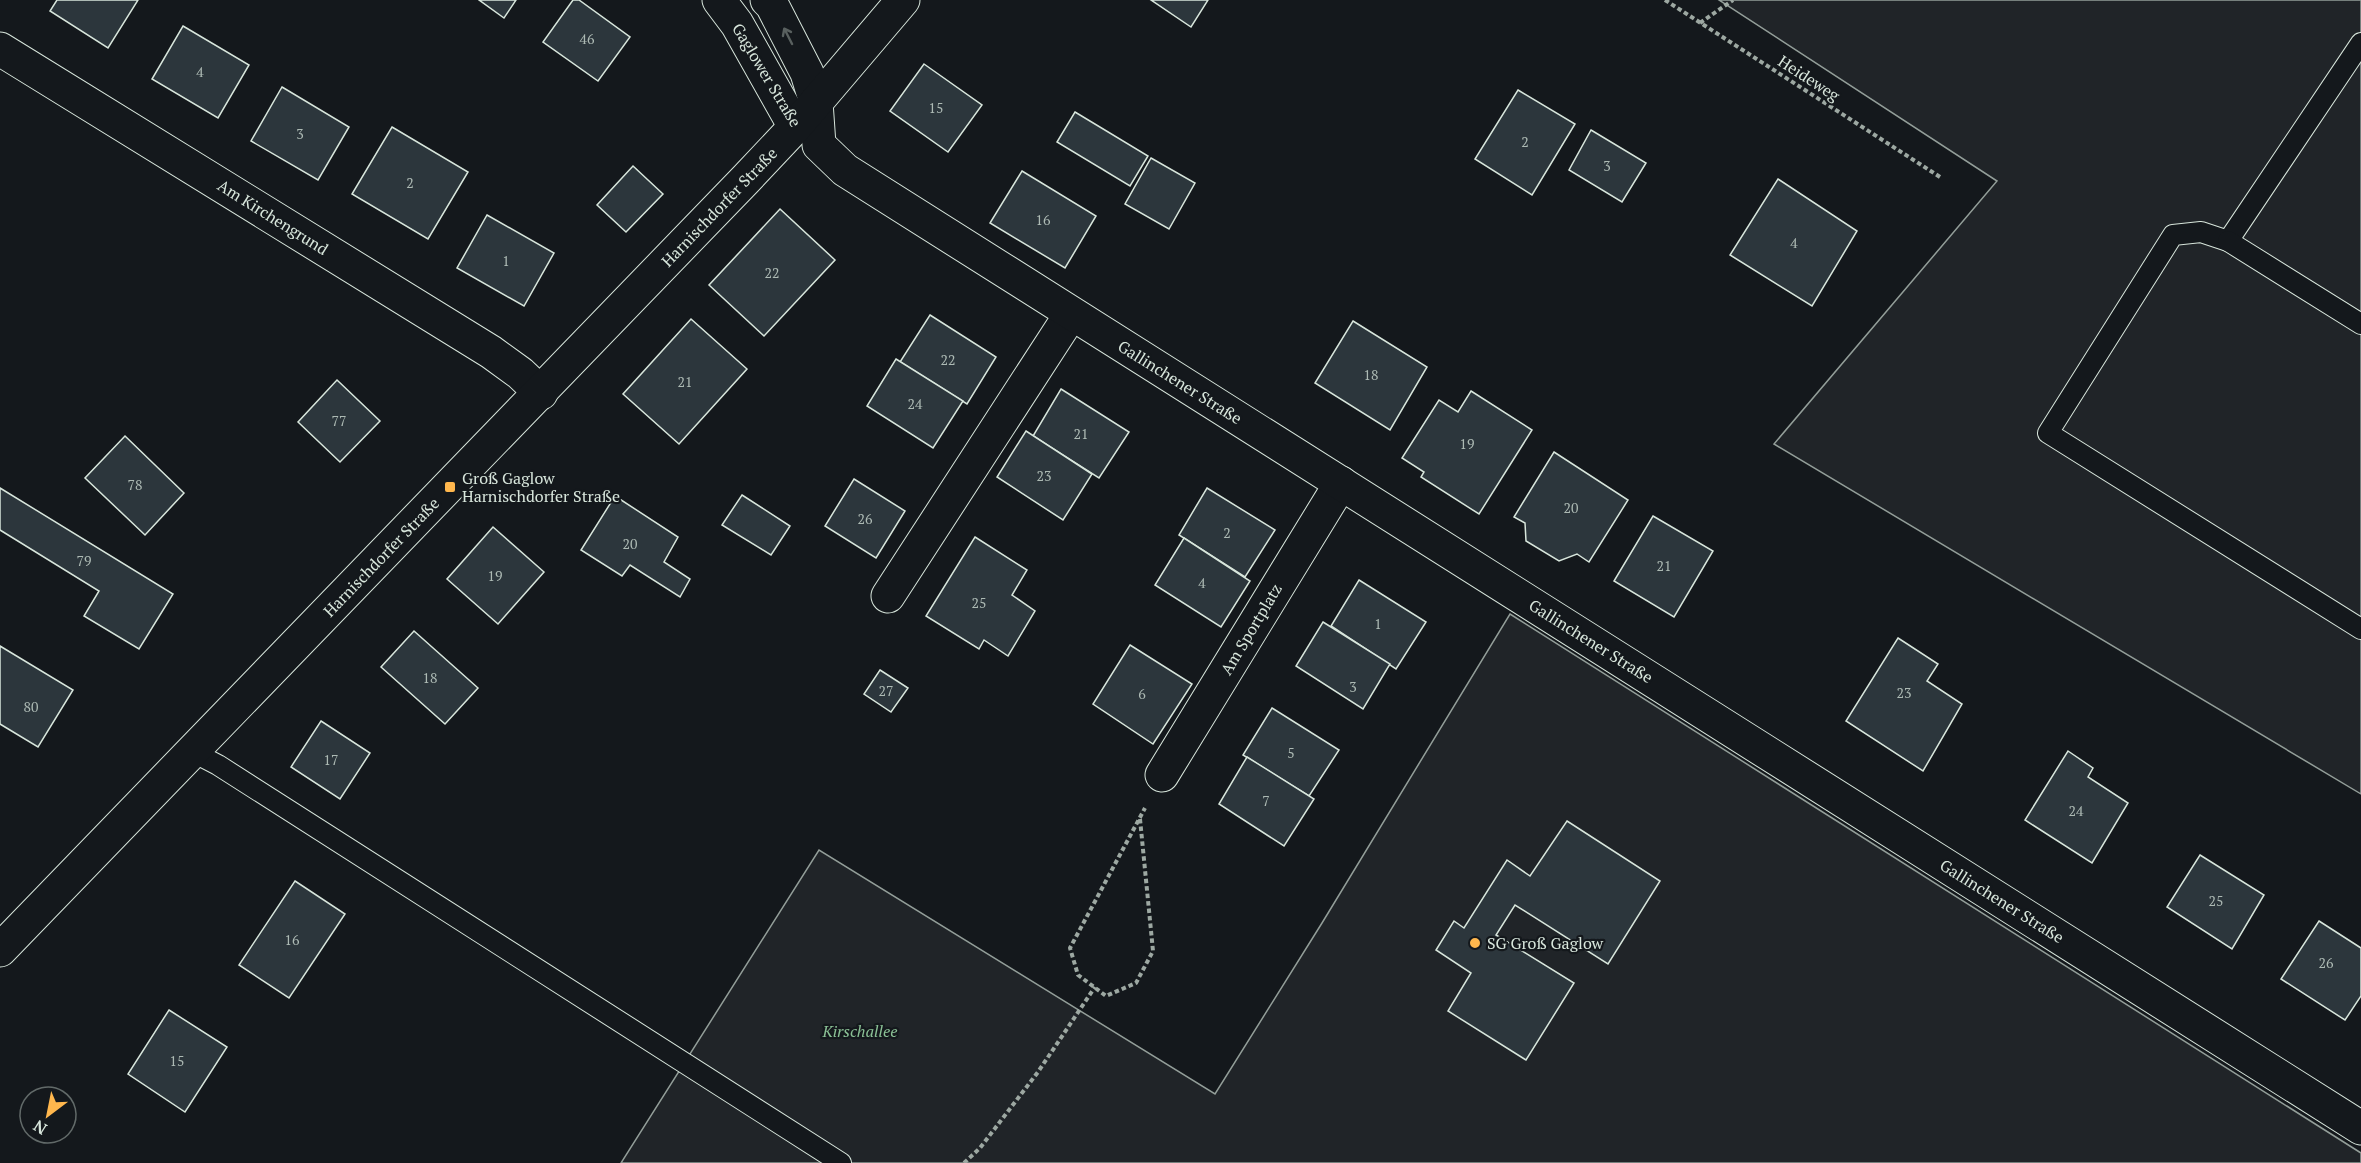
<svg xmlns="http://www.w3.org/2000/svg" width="2361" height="1163" viewBox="0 0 2361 1163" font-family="'PT Serif',serif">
	<rect width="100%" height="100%" fill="#14181c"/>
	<g fill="#202428" stroke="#939e99" stroke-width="1.5">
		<path d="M1719,0H2361V794L1774,444L1997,181Z"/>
		<path d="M1510,614L2361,1153V1163H621L819,850L1215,1094L1322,923Z"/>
	</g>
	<g fill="#2c363c" stroke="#d8e6dc" stroke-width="1.5">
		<path d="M57,0H138L108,48L50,11Z"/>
		<path d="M479,0H516L504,18Z"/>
		<path d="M573,0H579L630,37L598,81L543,42Z"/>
		<path d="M1151,0H1208L1191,27Z"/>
		<path d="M183,26L249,65L218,118L152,79Z"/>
		<path d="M924,64L982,105L948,152L890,111Z"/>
		<path d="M282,87L349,127L318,180L251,141Z"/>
		<path d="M1518,90L1575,124L1532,195L1475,159Z"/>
		<path d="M1075,112L1148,156L1130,186L1057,142Z"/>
		<path d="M392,127L468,172L428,239L352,194Z"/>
		<path d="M1591,130L1646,163L1622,202L1569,170Z"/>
		<path d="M1151,158L1195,183L1169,229L1125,204Z"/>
		<path d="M633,166L663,194L626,232L597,205Z"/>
		<path d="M1022,171L1096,216L1065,268L990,223Z"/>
		<path d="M1778,179L1857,231L1812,306L1730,255Z"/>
		<path d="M780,209L835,260L764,336L709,285Z"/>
		<path d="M487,215L554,253L524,306L457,268Z"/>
		<path d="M930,315L996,357L967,404L900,362Z"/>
		<path d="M691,319L747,369L679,444L623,394Z"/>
		<path d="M1353,321L1427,367L1390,430L1315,383Z"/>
		<path d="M896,359L963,401L933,448L867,406Z"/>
		<path d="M337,380L380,421L340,462L298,422Z"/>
		<path d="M1061,389L1129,432L1099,478L1033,436Z"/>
		<path d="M1471,391L1532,430L1479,514L1421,477L1424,472L1402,458L1439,400L1458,412Z"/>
		<path d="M1026,431L1092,474L1063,520L997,477Z"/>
		<path d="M125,436L184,493L145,535L85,478Z"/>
		<path d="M1554,452L1628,500L1589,562L1577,554L1559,561L1526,541L1525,523L1514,517Z"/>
		<path d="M854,479L905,511L876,558L825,526Z"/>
		<path d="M0,488L173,594L139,649L84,616L99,591L0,530Z"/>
		<path d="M1207,488L1275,530L1245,577L1179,535Z"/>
		<path d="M742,495L790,526L771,555L722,525Z"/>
		<path d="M615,496L678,537L664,562L690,579L680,597L630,565L622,576L581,550Z"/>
		<path d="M1653,516L1713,551L1674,617L1614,581Z"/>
		<path d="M493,527L544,572L498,624L447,579Z"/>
		<path d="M975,537L1027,570L1012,595L1035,611L1008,656L984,640L979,649L926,616Z"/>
		<path d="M1184,538L1250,581L1221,627L1155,585Z"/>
		<path d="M1359,580L1426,622L1396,669L1331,626Z"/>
		<path d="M1323,622L1390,664L1363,709L1296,666Z"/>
		<path d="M414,631L478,688L445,724L381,667Z"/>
		<path d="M1898,638L1938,664L1927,681L1962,704L1923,771L1846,721Z"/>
		<path d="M1130,645L1192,684L1153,744L1093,704Z"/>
		<path d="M0,646L73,690L38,747L0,724Z"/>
		<path d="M880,670L908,688L891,712L864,694Z"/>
		<path d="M1272,708L1339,750L1309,796L1243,755Z"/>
		<path d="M321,721L370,753L340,799L291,767Z"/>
		<path d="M2068,751L2093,768L2088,777L2128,803L2092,863L2025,820Z"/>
		<path d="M1247,757L1314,799L1284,846L1219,804Z"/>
		<path d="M1567,821L1660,881L1608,964L1515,905L1496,935L1574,983L1526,1060L1448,1011L1471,973L1436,950L1454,921L1464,928L1507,860L1530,876Z"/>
		<path d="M2200,855L2264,895L2232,949L2167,907Z"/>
		<path d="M295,881L345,914L289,998L239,965Z"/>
		<path d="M2319,921L2361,948V996L2345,1020L2281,979Z"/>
		<path d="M169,1010L227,1047L185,1112L128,1074Z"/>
	</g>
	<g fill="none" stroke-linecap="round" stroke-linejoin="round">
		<g stroke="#d8e6dc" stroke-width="22">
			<g id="lane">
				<path d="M2361,43L2228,241L2201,232L2173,235L2048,433L2361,629"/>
				<path d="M2228,241L2361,324"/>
				<path d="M193,752L218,765L841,1163"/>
			</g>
		</g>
		<g stroke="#d8e6dc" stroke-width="35">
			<g id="street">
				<path d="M719,0L737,24L795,127"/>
				<path d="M767,0L772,5L807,73L816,102"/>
				<path d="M0,49L491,352L520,373L541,393"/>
				<path d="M888,596L1071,314"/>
				<path d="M1162,775L1341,483"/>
			</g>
		</g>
		<g stroke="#d8e6dc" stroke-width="35">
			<g id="secondary">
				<path d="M816,102L819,145L845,170L2361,1128"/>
				<path d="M0,950L746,179L795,127L903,0"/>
			</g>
		</g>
		<g stroke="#9da8a2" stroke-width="4" stroke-dasharray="4.5 3" stroke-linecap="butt">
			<path d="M1665,0L1940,177"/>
			<path d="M1700,23L1733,0"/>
			<path d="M1140,819L1153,951L1136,983L1106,996L1078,975L1070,948L1145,808"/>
			<path d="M964,1163L980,1148L1038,1072L1095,987"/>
		</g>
		<use href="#lane" stroke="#14181c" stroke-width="20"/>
		<use href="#street" stroke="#14181c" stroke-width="33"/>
		<use href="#secondary" stroke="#14181c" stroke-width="33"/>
	</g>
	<defs><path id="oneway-shaft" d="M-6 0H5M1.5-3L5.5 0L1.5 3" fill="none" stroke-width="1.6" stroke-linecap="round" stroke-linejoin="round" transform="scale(1.5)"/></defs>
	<use stroke="#59605f" href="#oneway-shaft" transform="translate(788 36) rotate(-117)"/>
	<g fill="#ffb74d" stroke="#14181c" stroke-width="2">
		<rect x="444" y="481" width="12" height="12" rx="3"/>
		<circle cx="1475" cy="943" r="6"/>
	</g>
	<g text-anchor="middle" stroke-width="4.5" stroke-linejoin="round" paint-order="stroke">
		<g font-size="14" fill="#adbab4">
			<text x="587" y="44">46</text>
			<text x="200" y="77">4</text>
			<text x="936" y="113">15</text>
			<text x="300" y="139">3</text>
			<text x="1525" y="147">2</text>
			<text x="1607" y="171">3</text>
			<text x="410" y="188">2</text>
			<text x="1043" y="225">16</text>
			<text x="1794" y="248">4</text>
			<text x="506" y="266">1</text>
			<text x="772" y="278">22</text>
			<text x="948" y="365">22</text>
			<text x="1371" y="380">18</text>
			<text x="685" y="387">21</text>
			<text x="915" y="409">24</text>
			<text x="339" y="426">77</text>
			<text x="1081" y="439">21</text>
			<text x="1467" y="449">19</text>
			<text x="1044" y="481">23</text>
			<text x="135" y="490">78</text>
			<text x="1571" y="513">20</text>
			<text x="865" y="524">26</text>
			<text x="1227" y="538">2</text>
			<text x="630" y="549">20</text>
			<text x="84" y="566">79</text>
			<text x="1664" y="571">21</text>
			<text x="495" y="581">19</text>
			<text x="1202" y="588">4</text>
			<text x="979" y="608">25</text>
			<text x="1378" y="629">1</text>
			<text x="430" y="683">18</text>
			<text x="1353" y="692">3</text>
			<text x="886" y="696">27</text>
			<text x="1904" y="698">23</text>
			<text x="1142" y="699">6</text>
			<text x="31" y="712">80</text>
			<text x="1291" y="758">5</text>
			<text x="331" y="765">17</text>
			<text x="1266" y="806">7</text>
			<text x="2076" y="816">24</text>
			<text x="2216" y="906">25</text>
			<text x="292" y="945">16</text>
			<text x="2326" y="968">26</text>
			<text x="177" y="1066">15</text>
		</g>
		<g font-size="16" fill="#d8e6dc" stroke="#14181c">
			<text transform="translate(767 75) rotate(59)" y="6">Gaglower Straße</text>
			<text transform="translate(1809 78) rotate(33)" y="6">Heideweg</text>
			<text transform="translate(719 207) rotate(-46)" y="6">Harnischdorfer Straße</text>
			<text transform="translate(273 217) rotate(32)" y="6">Am Kirchengrund</text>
			<text transform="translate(1180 382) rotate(32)" y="6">Gallinchener Straße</text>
			<text transform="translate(381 557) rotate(-46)" y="6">Harnischdorfer Straße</text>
			<text transform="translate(1251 629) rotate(-59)" y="6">Am Sportplatz</text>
			<text transform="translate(1591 641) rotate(32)" y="6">Gallinchener Straße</text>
			<text transform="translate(2002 901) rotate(32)" y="6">Gallinchener Straße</text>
		</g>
		<g font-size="16" fill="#d8e6dc" stroke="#14181c" text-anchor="start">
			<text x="462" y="484">Groß Gaglow<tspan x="462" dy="18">Harnischdorfer Straße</tspan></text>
			<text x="1487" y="949">SG Groß Gaglow</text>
		</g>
		<g font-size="16" font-style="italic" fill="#8ac095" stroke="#14181c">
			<text x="860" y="1037">Kirschallee</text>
		</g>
	</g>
	<g transform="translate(48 1115) rotate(212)"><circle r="28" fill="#14181c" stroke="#626a69" stroke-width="1.5"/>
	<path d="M0-4.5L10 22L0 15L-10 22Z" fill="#ffb74d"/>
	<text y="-9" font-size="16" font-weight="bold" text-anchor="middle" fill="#d8e6dc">N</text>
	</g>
</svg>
